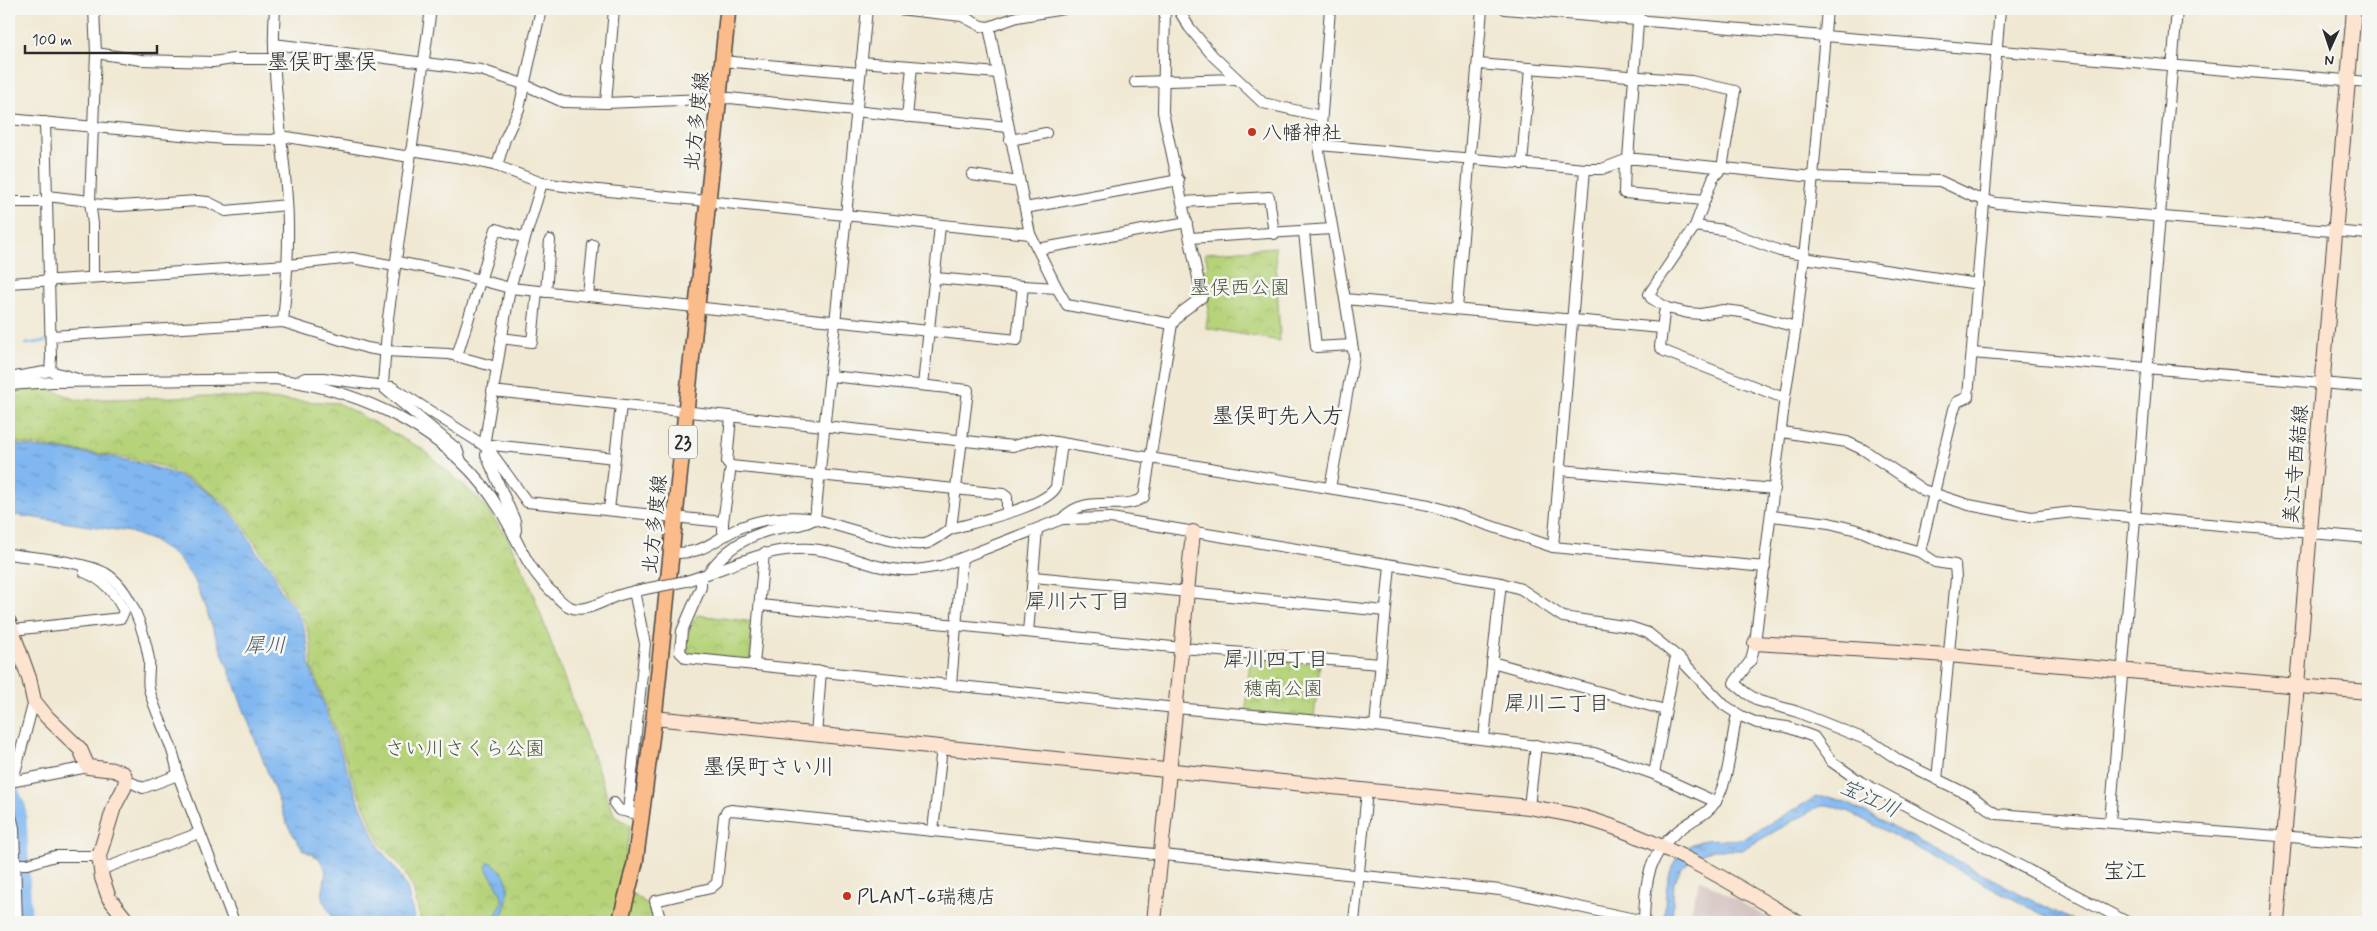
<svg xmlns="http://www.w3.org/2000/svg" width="2377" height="931" viewBox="0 0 2377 931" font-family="Mynerve,'Klee One',sans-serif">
	<defs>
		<pattern id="park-crowns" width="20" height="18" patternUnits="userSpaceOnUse" patternTransform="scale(1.25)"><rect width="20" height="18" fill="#b6d37a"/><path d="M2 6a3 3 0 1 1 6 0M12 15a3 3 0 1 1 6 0" fill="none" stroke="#9db56a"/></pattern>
		<pattern id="water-ripples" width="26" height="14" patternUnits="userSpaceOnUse" patternTransform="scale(1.25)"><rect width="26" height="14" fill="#80b7f0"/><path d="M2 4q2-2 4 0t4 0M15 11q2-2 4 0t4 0" fill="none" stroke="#6995c3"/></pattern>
	</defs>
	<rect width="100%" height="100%" fill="#f6f6f2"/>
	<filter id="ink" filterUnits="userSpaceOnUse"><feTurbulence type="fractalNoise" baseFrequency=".02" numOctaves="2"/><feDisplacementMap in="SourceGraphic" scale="10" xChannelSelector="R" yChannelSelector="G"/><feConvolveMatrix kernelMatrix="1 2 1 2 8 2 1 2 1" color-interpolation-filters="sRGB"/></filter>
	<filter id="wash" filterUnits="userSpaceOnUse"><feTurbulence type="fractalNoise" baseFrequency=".0096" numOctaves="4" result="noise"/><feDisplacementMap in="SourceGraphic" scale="20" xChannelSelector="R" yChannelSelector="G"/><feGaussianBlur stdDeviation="1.12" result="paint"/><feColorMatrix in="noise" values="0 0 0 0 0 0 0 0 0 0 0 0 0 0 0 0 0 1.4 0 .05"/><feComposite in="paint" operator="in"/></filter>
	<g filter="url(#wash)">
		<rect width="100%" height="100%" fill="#f0e8d2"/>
		<path fill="#d1bfbd" d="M1700,879L1775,922H1691V911Z"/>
		<g fill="url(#park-crowns)" stroke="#707f52">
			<path d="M1275,247L1280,341L1206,328L1209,308L1199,270L1208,268L1205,253Z"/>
			<path d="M45,387L77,400L210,396L338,403L422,449L480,500L507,537L528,580L615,817L630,825L621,886L649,905L654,922H421L413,888L401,866L381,845L358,792L312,668L311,642L306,625L298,609L285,594L274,569L261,553L240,520L222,501L193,481L161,466L124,457L9,442V390Z"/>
			<path d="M697,615L754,622L750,661L686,654L687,634Z"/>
			<path d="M1250,658L1320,664L1314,717L1246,711Z"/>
		</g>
		<g fill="url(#water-ripples)" stroke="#56718e">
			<path d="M9,444C85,455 190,454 240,524C246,533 251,543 257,553C262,559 268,564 272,570C276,577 277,585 281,591C284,597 289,601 293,606C305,624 309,643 309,664L357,797L380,849L398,872L407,888L415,922H335L322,898L326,871L319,858L303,850L288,826L195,581L177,557L154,541L130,532L9,514Z"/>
			<path d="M1816,797H1829L1843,801L2075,922C2066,922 2060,918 2051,919L1849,812L1828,805L1818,807L1742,850H1711L1697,855L1682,868L1674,881L1672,922H1664C1666,892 1665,850 1701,841C1715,837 1730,842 1744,838Z"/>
			<path d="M488,863H493C498,868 504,873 506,879C511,889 506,909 500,918L496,917C496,910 503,906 502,899C501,887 490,878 486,867Z"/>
		</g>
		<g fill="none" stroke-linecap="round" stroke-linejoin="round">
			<path stroke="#80b7f0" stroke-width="2.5" d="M26,344L47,341"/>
			<path stroke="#80b7f0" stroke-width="16" d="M9,787L18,808L24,922"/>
		</g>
	</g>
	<g filter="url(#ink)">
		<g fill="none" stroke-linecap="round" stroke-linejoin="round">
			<g stroke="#494744" stroke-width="12">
				<g id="street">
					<path d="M275,9C270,73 283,136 287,200C290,241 287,281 283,322"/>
					<path d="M431,9L388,318L383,384L385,389L457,449L461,461"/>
					<path d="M898,9L962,16L981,26L989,27L1017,17L1063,9"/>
					<path d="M1178,9L1189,27L1213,56L1263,103L1321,116"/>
					<path d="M1330,9L1319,152L1345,299L1661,328"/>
					<path d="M1505,9L2368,82"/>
					<path d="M1827,9L1813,177L1796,327L1785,396L1755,643L1751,660L1734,683L1746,693L1759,701L1795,711L1872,742L1900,761L1971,796C1981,802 1987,810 1997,814L2368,843"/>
					<path d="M274,44L481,70L523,84L563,102L606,103L730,98L1008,127"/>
					<path d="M96,53L141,60L213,62L233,59H274"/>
					<path d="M722,61L860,73"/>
					<path d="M861,62L998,73"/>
					<path d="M1478,64L1691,81L1735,91L1722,168L1713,178L1695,226L1649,294L1651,298L1667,308L1664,313L1660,347L1664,351L1781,397L1785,396"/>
					<path d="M1135,82L1236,79"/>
					<path d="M606,103L614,9"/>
					<path d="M907,117L912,67"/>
					<path d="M9,119L224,139L272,140L287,137L410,157"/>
					<path d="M1010,140L1046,133"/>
					<path d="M1319,145L1585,169H1602L1628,159H1637L1813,177L1940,181L1974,197L1997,203L2368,234"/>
					<path d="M411,150L462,158L497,166L542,183L579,188L1030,234"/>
					<path d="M1628,159L1639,9"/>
					<path d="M1625,161L1624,193L1705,200"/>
					<path d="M1522,164L1530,68"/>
					<path d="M497,166L505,139L519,109L541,9"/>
					<path d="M972,175L1019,182"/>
					<path d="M542,183L510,288L1017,340L1023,286L1057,288L1030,234L989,27"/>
					<path d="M47,196L90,201"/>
					<path d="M9,202H47"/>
					<path d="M1183,202L1269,197L1274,234"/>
					<path d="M91,204L120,206L197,201L208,202L226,211L287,205"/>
					<path d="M1025,208L1179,180"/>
					<path d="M1695,226L1724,230L1780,251L1804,255"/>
					<path d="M1304,232L1316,347L1352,345"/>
					<path d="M1190,238L1332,229"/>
					<path d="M1038,249L1187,222"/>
					<path d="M1804,258L1978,284"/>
					<path d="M397,262L458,274L510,288L484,446"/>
					<path d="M93,277V224L90,201L96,53L94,9"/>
					<path d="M936,278L1023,286"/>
					<path d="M9,283L288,265L352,258L395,266"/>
					<path d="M1057,288L1067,305L1172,324"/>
					<path d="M546,292L550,240"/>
					<path d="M588,296L593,245"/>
					<path d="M1667,308L1688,313L1701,314L1723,310L1741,312L1796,327"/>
					<path d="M1457,309L1482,9"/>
					<path d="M51,336L283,322L367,348L385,351L449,354L496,367"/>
					<path d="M501,338L532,342L537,291"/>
					<path d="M1972,353L2368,387"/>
					<path d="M457,356L496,229L525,238"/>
					<path d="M50,371L78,379"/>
					<path d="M830,376L968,390L951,529C944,533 936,540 928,543C911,550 837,525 815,519L867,9"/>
					<path d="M9,378L50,371L51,357L45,122"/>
					<path d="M299,381L305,378H323L392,387L488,448L527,502L723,522V531L727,535"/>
					<path d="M9,385L53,382L275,379C363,390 453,432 500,510C520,543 525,567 555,595C559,599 564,605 570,607C585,614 606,599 620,595C630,592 640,590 650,588"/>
					<path d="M923,385L940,226"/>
					<path d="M492,391L1013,446L1038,439L1429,505L1553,547L1765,567"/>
					<path d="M731,416L727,462L731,466L1003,494L1007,497V512"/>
					<path d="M1782,432L1847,442L1864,450L1923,490L1969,505L2031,517L2073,512L2368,538"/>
					<path d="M1560,470L1775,489"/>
					<path d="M1330,488L1354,356L1345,299"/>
					<path d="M609,510L621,405"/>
					<path d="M1772,516L1829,523L1861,531L1886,542L1920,552"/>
					<path d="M1062,519C1086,492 1123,513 1144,497L1172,324L1182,312L1202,297L1163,112L1165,9"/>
					<path d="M723,522L731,466"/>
					<path d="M951,529C974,522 1046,507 1056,487L1062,443"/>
					<path d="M514,536L516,530L515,521L486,455L488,448L492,445L615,458"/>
					<path d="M1553,547L1585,169"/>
					<path d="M671,553C704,554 709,543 735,530C759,518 790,515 815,519C801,527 786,526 770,530C745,537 723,552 708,573"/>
					<path d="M9,554C35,558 83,561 105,573C131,588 144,631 149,659C150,669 147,680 149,689C157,719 174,745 178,775"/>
					<path d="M701,576V587L682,631L680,652L686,658L1176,708L1375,726L1594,753L1654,774L1716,802"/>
					<path d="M1034,577L1385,611"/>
					<path d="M686,581C730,568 763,547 811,549C842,551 872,569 903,570C916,571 928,568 941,566L1062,519L1111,518L1501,583L1521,589L1563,617L1630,627L1648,633L1679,658L1724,705L1741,716L1757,723L1787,727L1814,737L1832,762L1861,782L2127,922"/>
					<path d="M760,605L1182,648L1380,664"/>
					<path d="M13,630L121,618L124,611C114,592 104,580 84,572"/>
					<path d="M1028,632L1037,530"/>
					<path d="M1492,662L1665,710"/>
					<path d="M754,665L764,553"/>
					<path d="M951,684L962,558"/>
					<path d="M1375,726L1390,565"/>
					<path d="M816,735L821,671"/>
					<path d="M1484,738L1501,583"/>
					<path d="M1654,774L1675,661L1679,658"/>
					<path d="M13,780L34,701"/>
					<path d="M126,780L143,788L178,775L234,922"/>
					<path d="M1937,780L1956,578L1955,565L1935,562L1920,552L1954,409L1957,402L1968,397L2000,9"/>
					<path d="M10,782L88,767"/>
					<path d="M614,803L619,810L633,813"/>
					<path d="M1529,807L1536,745"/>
					<path d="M9,808L14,828L17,922"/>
					<path d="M628,812L645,644L634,591"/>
					<path d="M2110,822L2177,9"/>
					<path d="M933,831L942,747"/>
					<path d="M15,864H28L55,856H99"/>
					<path d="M100,870L199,833"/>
					<path d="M661,922L655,901L711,888L717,883L724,816L727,811L731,810L1500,890L1644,921"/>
					<path d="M1354,922L1367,791"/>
					<path d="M1644,922C1645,880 1648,850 1686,825C1697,817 1709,813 1716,801C1729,780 1731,744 1736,719L1741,716"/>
				</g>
			</g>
			<g stroke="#494744" stroke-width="16">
				<g id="secondary">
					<path d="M9,622L29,678L34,701L47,717L80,749L88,767L114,770L124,774L126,780L124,788L114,807L99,856L102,878L109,898L128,922"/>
					<path d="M1755,643L1948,655L2368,692"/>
					<path d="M654,718L1529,807C1547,810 1565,813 1582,817C1658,838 1730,881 1797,922"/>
					<path d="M1154,922L1193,532"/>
					<path d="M2277,922L2354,9"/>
				</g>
			</g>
			<g stroke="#494744" stroke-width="18">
				<path id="primary" d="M620,922L635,863L654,718L728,9"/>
			</g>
			<use href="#street" stroke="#fff" stroke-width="10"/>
			<use href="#secondary" stroke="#fde4d1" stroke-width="14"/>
			<use href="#primary" stroke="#fabc8b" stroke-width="15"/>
			<g stroke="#494744" stroke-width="12" stroke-linecap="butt">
				<path id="street-bridge" d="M650,588L686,581"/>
			</g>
			<use href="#street-bridge" stroke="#fff" stroke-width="10"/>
		</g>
	</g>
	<g fill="#c8321e" stroke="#f6f6f2" stroke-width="2">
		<circle cx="1252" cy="132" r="5"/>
		<circle cx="847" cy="896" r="5"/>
	</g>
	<g text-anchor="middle" stroke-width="5" stroke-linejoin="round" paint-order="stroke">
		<rect fill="#f6f6f2" stroke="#686867" stroke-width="1" x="669" y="425.5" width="28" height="33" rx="4"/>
		<g font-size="19" font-weight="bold" fill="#2b2b2b">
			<text x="683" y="449">23</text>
		</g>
		<g font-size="20" fill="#2b2b2b" stroke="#f6f6f2">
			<text transform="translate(696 121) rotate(-84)" y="7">北方多度線</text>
			<text transform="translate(2295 464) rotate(-85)" y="7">美江寺西結線</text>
			<text transform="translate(654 524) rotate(-84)" y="7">北方多度線</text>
		</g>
		<g font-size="20" fill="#2b2b2b" stroke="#f6f6f2" text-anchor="start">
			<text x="1262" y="139">八幡神社</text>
			<text x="857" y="903">PLANT-6瑞穂店</text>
		</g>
		<g font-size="20" fill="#4e553f" stroke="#f6f6f2">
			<text x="1240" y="294">墨俣西公園</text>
			<text x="1283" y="695">穂南公園</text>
			<text x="465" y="755">さい川さくら公園</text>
		</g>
		<g font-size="21" fill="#2b2b2b" stroke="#f6f6f2">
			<text x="1078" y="608">犀川六丁目</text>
			<text x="1276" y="666">犀川四丁目</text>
			<text x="1557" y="710">犀川二丁目</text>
		</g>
		<g font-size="21" font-style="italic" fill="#456" stroke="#f6f6f2">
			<text x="265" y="652">犀川</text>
			<text transform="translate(1870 798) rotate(25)" y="7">宝江川</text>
		</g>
		<g font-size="22" fill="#2b2b2b" stroke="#f6f6f2">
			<text x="322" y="69">墨俣町墨俣</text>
			<text x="1278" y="423">墨俣町先入方</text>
			<text x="769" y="774">墨俣町さい川</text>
			<text x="2125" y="878">宝江</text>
		</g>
	</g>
	<rect width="2377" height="931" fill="none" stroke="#f6f6f2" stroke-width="30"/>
	<g transform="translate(2330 48) rotate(183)" stroke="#f6f6f2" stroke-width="4" paint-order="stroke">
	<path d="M0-4L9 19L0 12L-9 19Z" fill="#2b2b2b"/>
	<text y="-8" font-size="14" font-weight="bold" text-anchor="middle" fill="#2b2b2b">N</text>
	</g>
	<path d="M25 45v8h132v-8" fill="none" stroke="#2b2b2b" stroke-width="2.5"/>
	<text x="32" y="45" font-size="15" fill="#2b2b2b" stroke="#f6f6f2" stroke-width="4" paint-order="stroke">100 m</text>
</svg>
